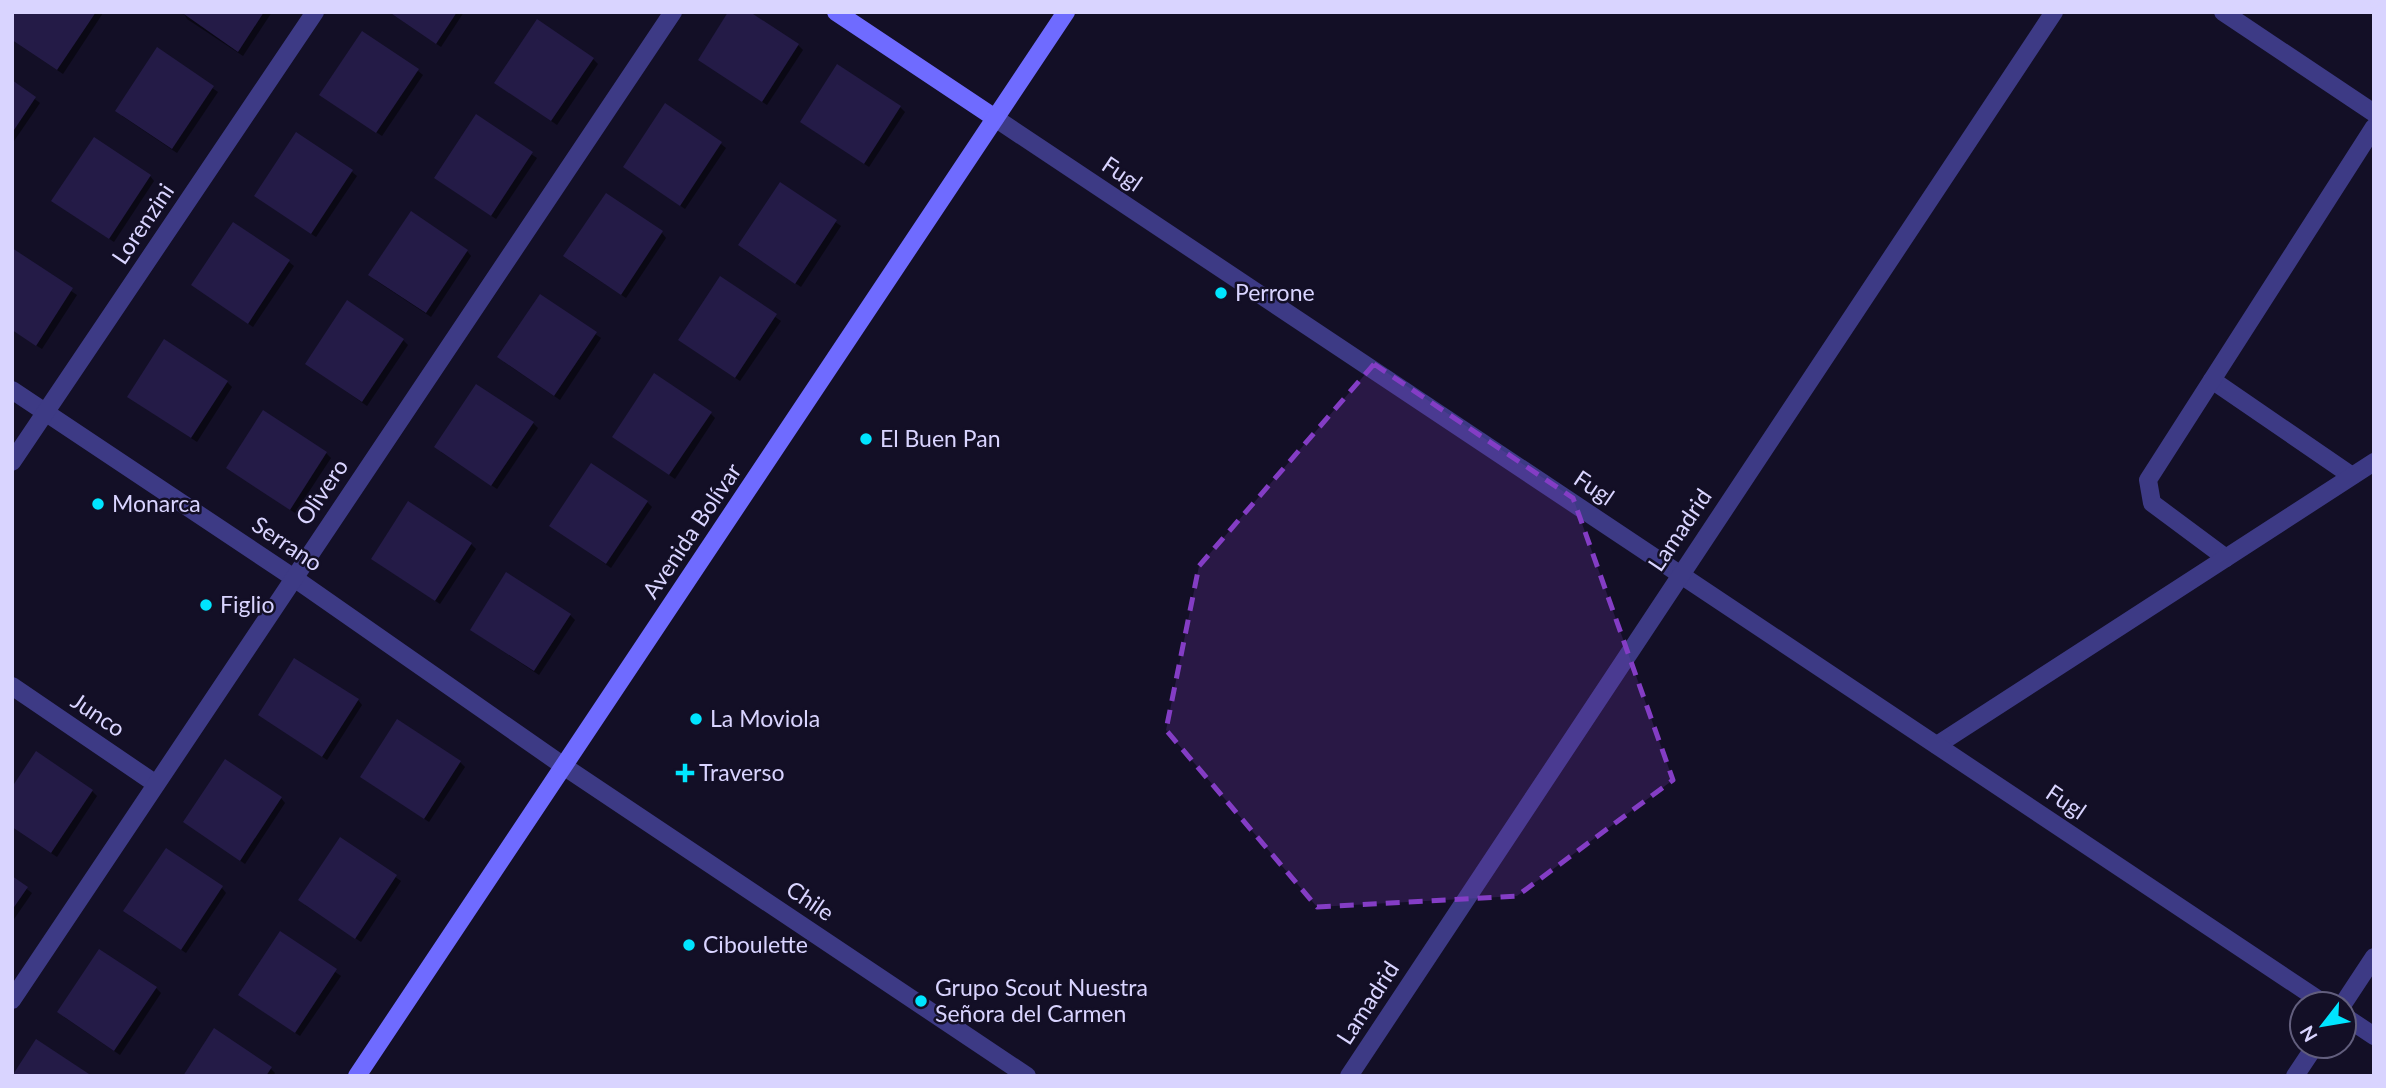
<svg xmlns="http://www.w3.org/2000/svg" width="2386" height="1088" viewBox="0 0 2386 1088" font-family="Lato,sans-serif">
	<rect width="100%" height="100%" fill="#130f26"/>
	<g fill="#0007">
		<path d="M15,12H103V13L63,74L12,40V17Z"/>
		<path d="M183,12H272L243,56L187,19Z"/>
		<path d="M389,12H464L441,47Z"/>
		<path d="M798,45L803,50L767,105L700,60Z"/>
		<path d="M158,50L218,92L177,153L122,116Z"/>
		<path d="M593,59L598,64L557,125L496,83Z"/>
		<path d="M418,71L423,75L382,136L326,99Z"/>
		<path d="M12,82L40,103L12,144Z"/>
		<path d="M900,107L905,112L869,167L807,126Z"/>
		<path d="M476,117L537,158L496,219L441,182Z"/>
		<path d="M721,144L726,148L685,209L625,167Z"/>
		<path d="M352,172L357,176L316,237L261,200Z"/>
		<path d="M150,176L154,181L114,242L58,205Z"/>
		<path d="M781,184L841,226L801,287L745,250Z"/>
		<path d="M662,233L666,238L626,298L570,261Z"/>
		<path d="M12,251L77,295L42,349L12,330Z"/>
		<path d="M467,251L471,256L431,317L375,280Z"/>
		<path d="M289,262L294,266L253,327L193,285Z"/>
		<path d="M721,279L781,321L740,381L685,344Z"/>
		<path d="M540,296L601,338L560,400L504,362Z"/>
		<path d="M403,340L408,345L367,406L307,364Z"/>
		<path d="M227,382L232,387L197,442L129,397Z"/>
		<path d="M710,413L715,418L675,479L619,441Z"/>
		<path d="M533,423L538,428L497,489L441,452Z"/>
		<path d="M326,453L331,458L295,513L228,468Z"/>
		<path d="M647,502L652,507L611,568L551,526Z"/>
		<path d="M471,544L476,549L440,604L378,563Z"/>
		<path d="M570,615L575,620L539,675L477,634Z"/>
		<path d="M358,700L362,705L327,760L260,715Z"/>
		<path d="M460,762L465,767L429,822L367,781Z"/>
		<path d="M92,791L97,796L57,857L12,827Z"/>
		<path d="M281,798L285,803L245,864L185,822Z"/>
		<path d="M341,839L401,881L361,942L305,905Z"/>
		<path d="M12,878L32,893L12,922Z"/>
		<path d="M222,888L226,893L186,953L130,916Z"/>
		<path d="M281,934L341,976L300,1036L245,999Z"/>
		<path d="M156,988L161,993L120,1055L64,1017Z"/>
		<path d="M270,1068L275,1073L273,1076H185Z"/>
	</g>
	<g fill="#241b47">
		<path d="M13,12H96L57,70L12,40Z"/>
		<path d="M181,12H264L238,52Z"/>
		<path d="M389,12H457L436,44Z"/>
		<path d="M728,12H750L799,44L762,102L698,60Z"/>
		<path d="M537,19L594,58L551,121L494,83Z"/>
		<path d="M362,31L419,69L376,133L319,95Z"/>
		<path d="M157,47L214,86L172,149L115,111Z"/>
		<path d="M837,64L901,106L864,164L800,122Z"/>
		<path d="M12,80L36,97L12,133Z"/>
		<path d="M665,103L722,142L680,206L623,167Z"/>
		<path d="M476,114L533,152L491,216L434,178Z"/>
		<path d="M296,132L353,170L311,234L254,196Z"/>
		<path d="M94,137L151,175L109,239L51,201Z"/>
		<path d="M780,182L837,220L795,284L738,245Z"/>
		<path d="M606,193L663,231L621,295L563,256Z"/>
		<path d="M411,211L468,250L426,313L368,275Z"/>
		<path d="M233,222L290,260L248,324L191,285Z"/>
		<path d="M12,248L73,288L36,346L12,330Z"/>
		<path d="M720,276L777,314L735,378L678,340Z"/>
		<path d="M540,294L597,332L554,396L497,357Z"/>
		<path d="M347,300L404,339L362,402L305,364Z"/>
		<path d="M164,339L228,381L191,438L127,397Z"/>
		<path d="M654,373L712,412L669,475L612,437Z"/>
		<path d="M476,384L534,422L491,486L434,447Z"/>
		<path d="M263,410L327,452L290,510L226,468Z"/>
		<path d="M591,463L648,501L606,564L549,526Z"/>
		<path d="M408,501L472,543L435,601L371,559Z"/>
		<path d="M506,572L571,614L534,671L470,630Z"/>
		<path d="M294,658L359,699L322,757L258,715Z"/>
		<path d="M397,719L461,761L424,819L360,777Z"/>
		<path d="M36,751L93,790L51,853L12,827V787Z"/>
		<path d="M225,759L282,797L240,861L183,822Z"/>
		<path d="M340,837L397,875L355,939L298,900Z"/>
		<path d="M166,848L223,886L181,950L123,911Z"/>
		<path d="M12,876L28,887L12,910Z"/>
		<path d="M280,931L337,969L295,1033L238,995Z"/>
		<path d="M99,949L157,987L114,1051L57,1012Z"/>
		<path d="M214,1028L272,1067L266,1076H183Z"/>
		<path d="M36,1039L92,1076H12Z"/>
	</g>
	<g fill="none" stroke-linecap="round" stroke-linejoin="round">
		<g stroke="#3d3a85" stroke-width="18">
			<path d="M2212,380L2352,476"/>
			<path d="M2226,558L2152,503L2148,480L2374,127"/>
			<path d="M1937,745L2374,462"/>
		</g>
		<g stroke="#3d3a85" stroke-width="18">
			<path d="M2223,12L2374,113"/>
			<path d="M995,118L2325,1004"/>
			<path d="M12,390L294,578L565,767L1027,1076"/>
			<path d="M12,462L315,12"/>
			<path d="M12,686L156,784"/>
			<path d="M12,1000L673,12"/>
			<path d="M2343,1004L2374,957"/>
			<path d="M2344,1016L2374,1036"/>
			<path d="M1349,1076L2054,12"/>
			<path d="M2295,1076L2315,1046"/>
		</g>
		<g stroke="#6f6bff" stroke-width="18">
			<path d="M836,12L995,118"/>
			<path d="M357,1076L1066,12"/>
		</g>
	</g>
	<path fill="#843dc5" fill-opacity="0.2" stroke="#843dc5" stroke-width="5" stroke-dasharray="14 9" stroke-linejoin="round" d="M1374,364L1573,498L1673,780L1517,896L1317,907L1166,730L1199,566Z"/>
	<g fill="#00e5ff" stroke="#130f26" stroke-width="2.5">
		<circle cx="1221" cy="293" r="7"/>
		<circle cx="866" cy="439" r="7"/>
		<circle cx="98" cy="504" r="7"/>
		<circle cx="206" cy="605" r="7"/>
		<circle cx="696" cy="719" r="7"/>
		<path d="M681.5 762.5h7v7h7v7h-7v7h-7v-7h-7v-7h7z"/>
		<circle cx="689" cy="945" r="7"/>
		<circle cx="921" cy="1001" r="7"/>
	</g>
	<g text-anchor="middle" stroke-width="5" stroke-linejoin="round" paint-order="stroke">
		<g font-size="23" fill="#d9d4ff" stroke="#130f26">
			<text transform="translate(1122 174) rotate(34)" y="8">Fugl</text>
			<text transform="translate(143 224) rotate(-56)" y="8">Lorenzini</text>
			<text transform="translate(1594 488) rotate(34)" y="8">Fugl</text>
			<text transform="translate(322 492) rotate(-56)" y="8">Olivero</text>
			<text transform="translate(1680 530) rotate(-56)" y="8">Lamadrid</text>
			<text transform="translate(692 531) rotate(-56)" y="8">Avenida Bolívar</text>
			<text transform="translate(287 544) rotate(34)" y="8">Serrano</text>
			<text transform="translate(98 715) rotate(34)" y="8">Junco</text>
			<text transform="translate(2066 802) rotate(34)" y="8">Fugl</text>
			<text transform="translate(810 901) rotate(34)" y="8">Chile</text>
			<text transform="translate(1368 1003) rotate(-57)" y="8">Lamadrid</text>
		</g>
		<g font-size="23" fill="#d9d4ff" stroke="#130f26" text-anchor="start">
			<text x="1235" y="301">Perrone</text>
			<text x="880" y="447">El Buen Pan</text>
			<text x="112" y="512">Monarca</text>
			<text x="220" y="613">Figlio</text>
			<text x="710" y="727">La Moviola</text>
			<text x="699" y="781">Traverso</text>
			<text x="703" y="953">Ciboulette</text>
			<text x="935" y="996">Grupo Scout Nuestra<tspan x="935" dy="26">Señora del Carmen</tspan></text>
		</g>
	</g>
	<rect width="2386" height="1088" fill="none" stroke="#d9d4ff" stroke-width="28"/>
	<g transform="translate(2323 1025) rotate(239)"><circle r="33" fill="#130f26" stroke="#625e7d" stroke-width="2"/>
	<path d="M0-5L12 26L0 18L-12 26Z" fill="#00e5ff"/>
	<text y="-10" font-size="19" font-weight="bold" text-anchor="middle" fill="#d9d4ff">N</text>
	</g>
</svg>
